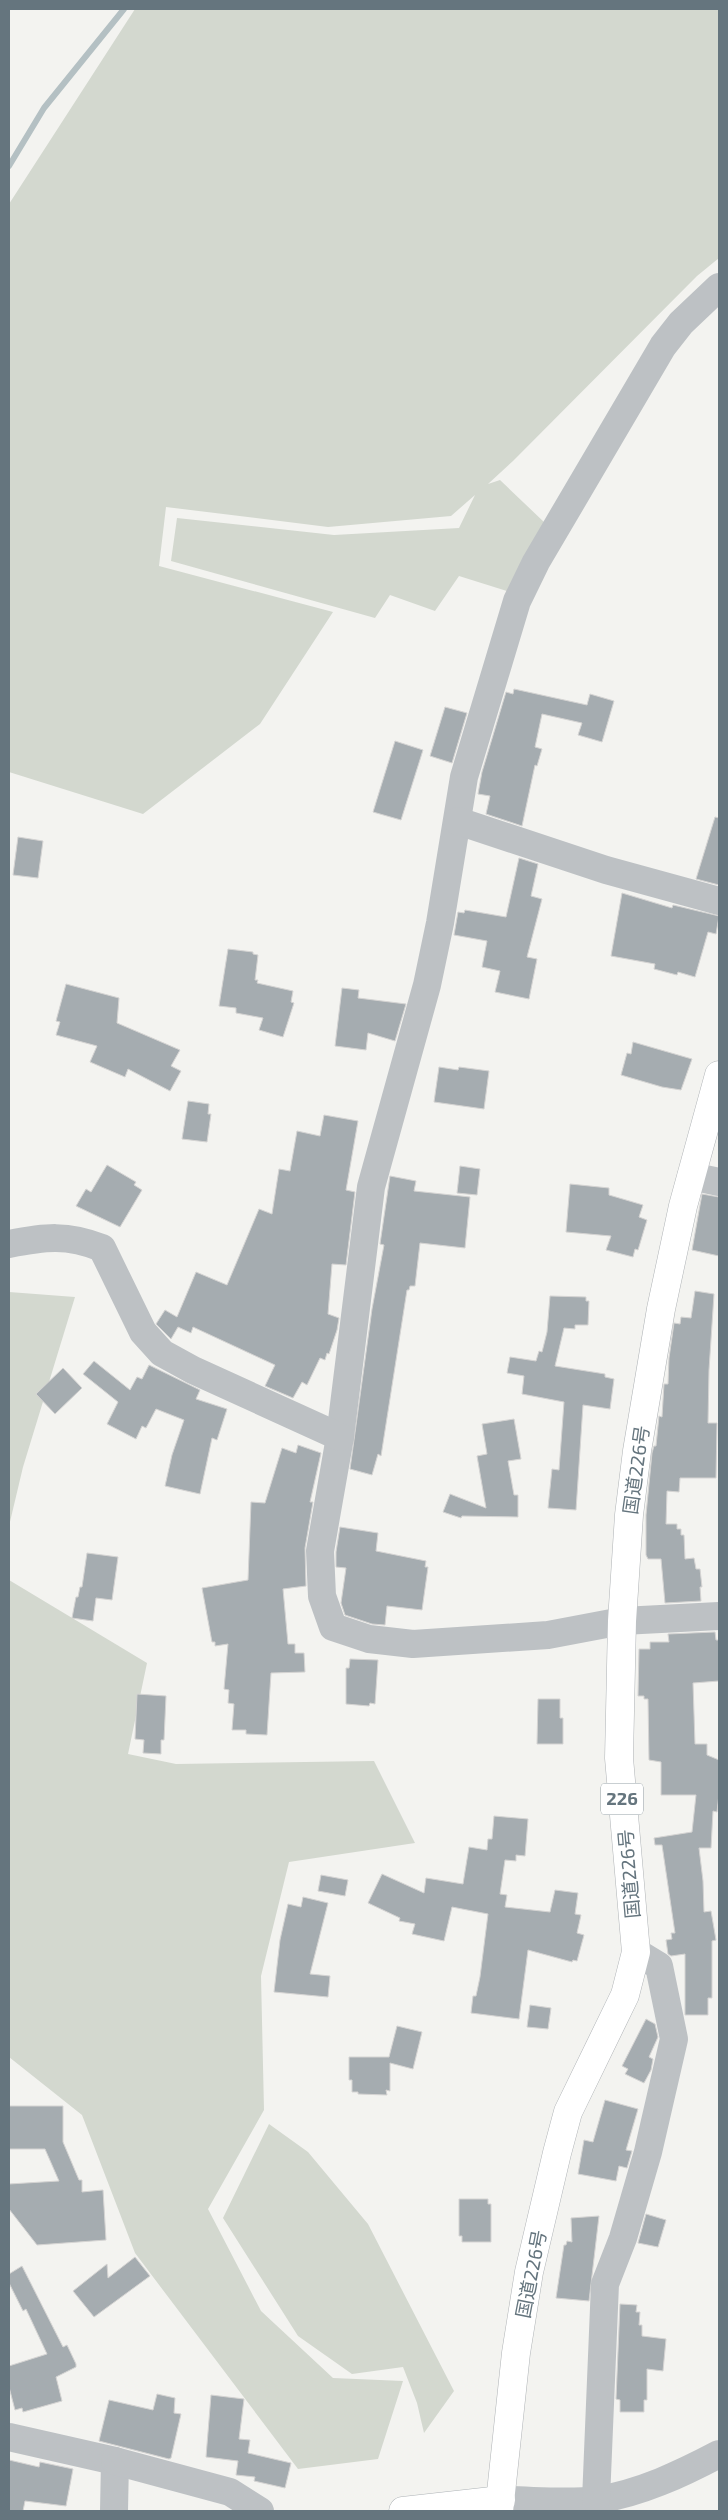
<svg xmlns="http://www.w3.org/2000/svg" width="728" height="2520" viewBox="0 0 728 2520" font-family="'Exo 2','Noto Sans JP',sans-serif">
	<rect width="100%" height="100%" fill="#f3f3f0"/>
	<g fill="#d3d8cf">
		<path d="M135,9H719V258L697,276L513,461L488,484L500,480L545,523L516,594L459,576L435,611L390,595L375,618L171,561L177,518L334,535L459,528L475,495L451,516L328,527L166,507L159,566L333,612L260,724L143,814L9,772V204Z"/>
		<path d="M9,1292L75,1297L23,1467L9,1526Z"/>
		<path d="M9,1580L147,1663L128,1754L176,1764L374,1761L415,1843L289,1862L261,1976L264,2110L208,2209L261,2311L333,2378L403,2381L378,2459L298,2469L135,2253L82,2115L9,2057Z"/>
		<path d="M269,2124L308,2152L368,2224L454,2391L424,2433L417,2403L403,2367L352,2374L298,2336L223,2218Z"/>
	</g>
	<g fill="none" stroke-linecap="round" stroke-linejoin="round">
		<path stroke="#b4c0c3" stroke-width="6" d="M9,166L44,108L124,9"/>
	</g>
	<g fill="#a5acb0" stroke="#d5d4d3">
		<path d="M514,689L587,705L590,694L614,701L602,742L578,735L582,723L542,714L535,747L542,749L537,766L535,765L522,826L486,814L490,796L478,794L482,772L506,692L513,694Z"/>
		<path d="M445,707L467,713L452,763L430,756Z"/>
		<path d="M395,741L423,750L401,820L373,812Z"/>
		<path d="M715,817L719,818V885L696,879Z"/>
		<path d="M18,837L43,841L38,878L13,875Z"/>
		<path d="M519,858L538,864L531,896L542,899L527,957L537,959L529,999L495,992L500,971L482,967L487,941L454,935L458,912L464,913L465,910L506,917Z"/>
		<path d="M622,893L672,908L673,905L719,916L716,934L708,932L695,977L678,972L677,975L654,969L655,964L611,956Z"/>
		<path d="M228,949L253,952V954L258,955L255,980H258L257,983L293,991L291,1002L294,1003L283,1037L259,1030L263,1018L236,1013V1008L219,1006Z"/>
		<path d="M66,984L119,998L117,1023L180,1050L171,1066L181,1071L170,1091L128,1069L125,1077L90,1062L97,1046L56,1035L60,1022L56,1021Z"/>
		<path d="M342,988L359,990L358,998L406,1004L395,1041L368,1033L366,1050L335,1046Z"/>
		<path d="M633,1042L692,1059L681,1090L662,1087L621,1075L627,1053L631,1054Z"/>
		<path d="M439,1067L458,1070L459,1067L489,1071L484,1109L434,1102Z"/>
		<path d="M188,1101L209,1104L208,1114H211L207,1142L182,1139Z"/>
		<path d="M324,1115L358,1121L346,1190L355,1192L346,1265L332,1264L328,1314L339,1318L337,1330L329,1354L327,1353L325,1360L320,1358L307,1385L302,1382L293,1398L265,1386L275,1365L193,1327L191,1333L178,1327L171,1339L156,1324L165,1310L177,1317L196,1272L227,1285L259,1209L272,1214L279,1169L290,1171L297,1131L320,1136Z"/>
		<path d="M107,1165L136,1182L134,1185L142,1190L120,1227L76,1206L86,1189L91,1192Z"/>
		<path d="M460,1166L480,1169L477,1195L457,1193Z"/>
		<path d="M390,1176L416,1181L414,1191L470,1197L465,1248L420,1243L415,1286H410L409,1290H407L381,1456L378,1454L372,1475L350,1469L372,1309L384,1245L380,1244Z"/>
		<path d="M570,1184L609,1188V1195L643,1205L639,1217L647,1220L638,1250L635,1249L633,1257L606,1250L611,1236L566,1232Z"/>
		<path d="M702,1194L719,1197V1256L692,1250Z"/>
		<path d="M695,1291L714,1294L709,1370L708,1423H717L716,1478H680L679,1492L667,1491L666,1524H677V1529H681V1535H684L685,1559L694,1558L696,1569H700L702,1587H700L701,1601L665,1603L661,1559H648L646,1555V1515L652,1453L654,1446H656L659,1416L662,1417L664,1384H668L669,1358L674,1323L680,1324L681,1317L691,1318Z"/>
		<path d="M550,1296L586,1297V1301H589L588,1325H575V1329L564,1328L555,1366L605,1374V1377L614,1379L610,1409L583,1405L576,1510L548,1508L552,1469L559,1470L564,1402L522,1394L524,1376L507,1373L510,1357L536,1361L539,1351L542,1352L547,1332Z"/>
		<path d="M94,1361L130,1390L137,1377L142,1379L149,1365L200,1390L196,1399L227,1409L217,1440L212,1438L200,1494L165,1486L172,1455L184,1420L156,1409L146,1428L142,1426L136,1439L107,1424L118,1402L83,1374Z"/>
		<path d="M63,1368L82,1388L55,1414L36,1394Z"/>
		<path d="M514,1419L521,1459L508,1461L514,1495H518V1517L462,1516L461,1518L443,1512L450,1494L486,1508L477,1456L487,1454L482,1424Z"/>
		<path d="M298,1445L321,1453L310,1502H313L305,1548L306,1586L283,1589L288,1644H295V1653H304L305,1672L271,1673L267,1735L246,1734V1730H232L234,1704L228,1703L229,1690L224,1689L228,1644L215,1646V1642H212L202,1588L248,1580L251,1502L265,1503L282,1448L296,1453Z"/>
		<path d="M340,1527L378,1533L376,1551L426,1561L425,1567H428L422,1610L387,1606L385,1625L372,1624L345,1615L341,1603L346,1568L336,1567V1552Z"/>
		<path d="M87,1553L118,1557L112,1600L96,1598L93,1621L72,1618L76,1597H78L80,1587H82Z"/>
		<path d="M715,1632L716,1640H719V1681L693,1683L695,1744H707V1755L719,1760V1794L717,1812L713,1811L711,1848H699L703,1881L704,1912L711,1911L716,1940L712,1941V1998H708V2015H685V1954L671,1956L668,1954L666,1940L672,1939L671,1933H675L662,1845H655L654,1838L692,1832L696,1795H661V1762L649,1760L648,1699H644V1696H638L639,1649H650V1642H669L668,1634Z"/>
		<path d="M350,1659L378,1660L375,1704L370,1703L369,1706L346,1704V1668H349Z"/>
		<path d="M137,1694L166,1696L164,1740H161V1754L143,1753L144,1740L135,1739Z"/>
		<path d="M538,1699H560V1718H563V1744H537Z"/>
		<path d="M494,1816L528,1819L525,1856L516,1855V1861L505,1860L500,1894L507,1895L505,1907L550,1912L555,1890L578,1893L575,1914L581,1915L577,1933L584,1935L577,1961L573,1960L572,1962L528,1950L519,2019L471,2013L473,1996H476L480,1977L488,1914L452,1907L444,1941L412,1934L415,1924L399,1921L400,1918L368,1903L382,1874L424,1893L426,1878L463,1884L469,1847L487,1850L488,1839H492Z"/>
		<path d="M321,1875L348,1880L345,1896L318,1891Z"/>
		<path d="M303,1897L328,1903L310,1974L330,1976L328,1997L274,1992L280,1940L288,1904L301,1907Z"/>
		<path d="M530,2005L551,2008L548,2029L527,2027Z"/>
		<path d="M646,2019L655,2024L658,2037L649,2057L653,2059L651,2070L644,2083L625,2074L628,2069L622,2066Z"/>
		<path d="M397,2026L422,2032L413,2069L390,2063V2091L386,2090L387,2095L358,2094V2092H352V2080H349V2057H389Z"/>
		<path d="M605,2100L638,2109L626,2150L632,2151L627,2168L619,2166L616,2181L578,2174L584,2140L593,2142Z"/>
		<path d="M9,2106H63V2142L79,2180H82V2192L103,2190L106,2240L37,2245L9,2209V2184L59,2181L45,2149H9Z"/>
		<path d="M459,2199H488V2204H491V2242H462V2236H459Z"/>
		<path d="M646,2214L666,2220L658,2247L638,2243Z"/>
		<path d="M599,2216L589,2301L556,2298L564,2245H566L567,2241L572,2242L571,2218Z"/>
		<path d="M135,2257L150,2276L94,2317L73,2291L107,2264L108,2278Z"/>
		<path d="M22,2266L63,2347L67,2345L76,2364V2367L56,2377L62,2401L23,2412L22,2408L15,2410L9,2387V2366L47,2354L26,2309L23,2311L9,2283V2274Z"/>
		<path d="M620,2304L637,2305L636,2312H640L639,2325H642V2336L666,2339L663,2371L647,2369V2400H644V2412H620V2400L616,2399Z"/>
		<path d="M157,2394L175,2398L174,2413L181,2414L171,2458L169,2459L99,2441L109,2400L153,2410Z"/>
		<path d="M211,2395L244,2399L239,2439L250,2440L248,2453L291,2463L285,2488L254,2481L255,2477L236,2475L238,2461L206,2457Z"/>
		<path d="M9,2460L39,2467L40,2462L73,2469L66,2506L25,2501L23,2511H9Z"/>
	</g>
	<g fill="none" stroke-linecap="round" stroke-linejoin="round">
		<g stroke="#aeb3b6" stroke-width="29">
			<path id="major" d="M403,2511L501,2500"/>
		</g>
		<g stroke="#aeb2b5" stroke-width="29">
			<path id="highway" d="M499,2511L516,2353L529,2272L557,2153L568,2112L625,1995L636,1952L619,1758L622,1621L629,1515L637,1451L661,1309L683,1206L719,1075"/>
		</g>
		<g stroke="#bdc1c4" stroke-width="28">
			<path d="M719,287L681,323L663,346L536,562L517,601L464,777L440,923L427,985L371,1187L340,1437L320,1551L322,1596L333,1627L369,1639L413,1644L548,1635L622,1621L719,1616"/>
			<path d="M458,821L606,870L719,901"/>
			<path d="M691,1176L719,1182"/>
			<path d="M9,1244C45,1237 67,1234 102,1248L143,1332L162,1353L193,1370L340,1437"/>
			<path d="M9,2437L115,2461L114,2511"/>
			<path d="M115,2461L230,2492L260,2511"/>
			<path d="M501,2500C532,2500 568,2504 597,2500C641,2493 681,2474 719,2454"/>
			<path d="M596,2500L605,2284L623,2238L648,2152L674,2039L659,1966L636,1952"/>
		</g>
		<use href="#major" stroke="#fff" stroke-width="28"/>
		<use href="#highway" stroke="#fff" stroke-width="28"/>
	</g>
	<g text-anchor="middle" stroke-width="5" stroke-linejoin="round" paint-order="stroke">
		<rect fill="#fff" stroke="#939ea5" stroke-width="1" x="601" y="1783.5" width="42" height="31" rx="4"/>
		<g font-size="18" font-weight="bold" fill="#65757e">
			<text x="622" y="1805">226</text>
		</g>
		<g font-size="19" fill="#65757e" stroke="#fff">
			<text transform="translate(636 1470) rotate(-82)" y="7">国道226号</text>
			<text transform="translate(629 1874) rotate(-95)" y="7">国道226号</text>
			<text transform="translate(531 2274) rotate(-79)" y="7">国道226号</text>
		</g>
	</g>
	<rect width="728" height="2520" fill="none" stroke="#65757e" stroke-width="20"/>
</svg>
